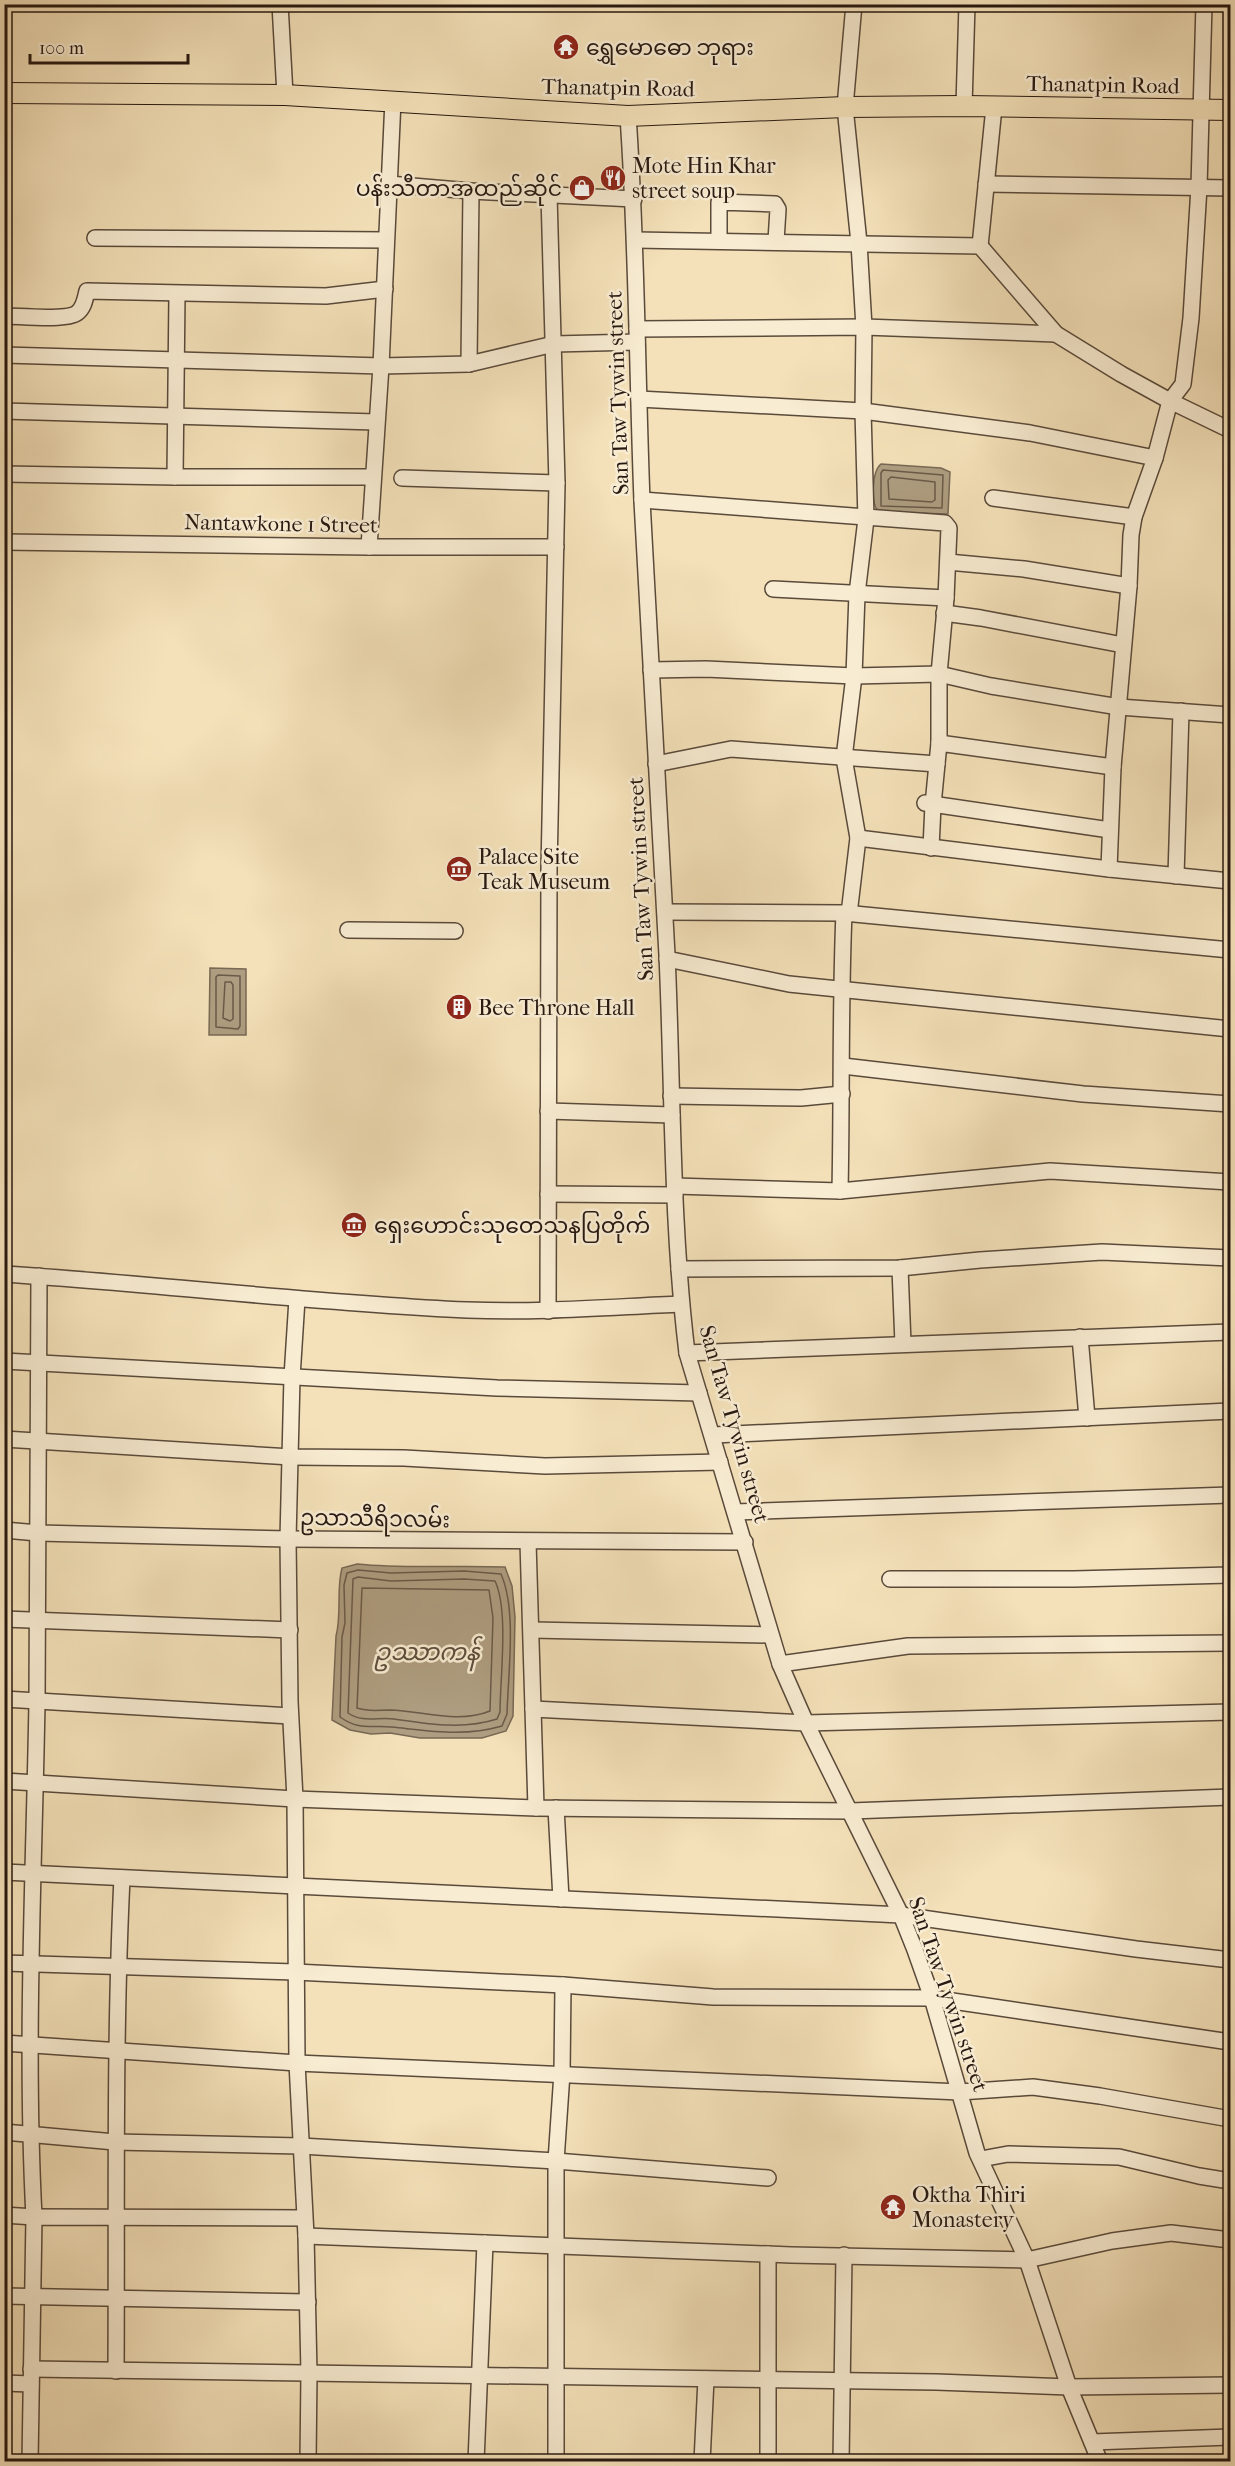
<svg xmlns="http://www.w3.org/2000/svg" width="1235" height="2466" viewBox="0 0 1235 2466" font-family="'IM FELL French Canon','Noto Sans Myanmar',serif">
	<rect width="100%" height="100%" fill="#f4e1b9"/>
	<filter id="stains"><feTurbulence type="fractalNoise" baseFrequency=".00333" numOctaves="4"/><feColorMatrix values="0 0 0 0 .2 0 0 0 0 .09 0 0 0 0 .02 0 0 0 .5 -.17"/></filter>
	<radialGradient id="worn" r=".72"><stop offset=".6" stop-color="#630" stop-opacity="0"/><stop offset="1" stop-color="#630" stop-opacity=".3"/></radialGradient>
	<g fill="#ae9d80" stroke="#786854" stroke-width="1.5">
		<path d="M881,464L941,468L950,472L948,514L879,512C870,504 872,471 881,464Z"/>
		<path d="M210,968L246,969V1035H209Z"/>
		<path d="M357,1564C406,1569 455,1565 505,1567L512,1586L515,1617L513,1716L506,1731L482,1738H420L390,1733L371,1734L350,1730L332,1720L336,1636C342,1613 336,1590 342,1568Z"/>
	</g>
	<g fill="none" stroke-linecap="round" stroke-linejoin="round">
		<g stroke="#6a5a48" stroke-width="1.5">
			<path d="M883,470L943,475L942,508L881,506V473Z"/>
			<path d="M891,477L935,482V500L932,502L889,499L888,480Z"/>
			<path d="M218,975L240,976V1026L238,1029L216,1027V977Z"/>
			<path d="M225,982H231L233,985V1019L230,1021L223,1018Z"/>
			<path d="M358,1570L391,1573L464,1571L501,1574C517,1610 508,1674 507,1714L502,1726C464,1737 431,1731 392,1727C370,1725 360,1731 340,1717L342,1637L345,1623L344,1585L347,1573Z"/>
			<path d="M358,1577L391,1581L464,1579L495,1581C509,1611 500,1678 500,1712L497,1719C463,1730 429,1724 394,1719C377,1717 363,1723 348,1713L353,1579Z"/>
			<path d="M362,1588L489,1590L493,1618L490,1711C458,1724 423,1711 390,1710C378,1710 369,1712 357,1708Z"/>
		</g>
		<g stroke="#5a4a3b" stroke-width="18">
			<g id="minor">
				<path d="M280,4L285,95"/>
				<path d="M964,106L967,4"/>
				<path d="M628,116C637,244 637,373 642,501C649,653 660,804 667,955C673,1088 671,1221 687,1353L780,1664L806,1723L901,1915L915,1950L932,1998L977,2153L1027,2260L1069,2387L1100,2462"/>
				<path d="M389,184L471,191L634,199"/>
				<path d="M986,184L1230,188"/>
				<path d="M95,238L386,240"/>
				<path d="M635,240L980,246L1056,334L1121,374L1170,401L1230,430"/>
				<path d="M719,240V202L775,204L778,209L776,241"/>
				<path d="M980,246L994,107"/>
				<path d="M4,316C20,316 66,321 77,313C84,308 85,299 87,291L326,296L385,289"/>
				<path d="M637,329L864,327L1056,334"/>
				<path d="M4,355L381,366L469,364L554,344L637,342"/>
				<path d="M469,364L471,191"/>
				<path d="M639,399L863,411L1030,433L1155,458L1170,401L1183,384L1191,318L1199,187L1204,4"/>
				<path d="M4,411L376,422"/>
				<path d="M4,474L175,477H373"/>
				<path d="M175,477L177,294"/>
				<path d="M402,478L557,483"/>
				<path d="M993,498L1134,517"/>
				<path d="M642,500L945,523L949,528L946,598L939,674V743"/>
				<path d="M4,542L369,547H556"/>
				<path d="M369,547L381,366L393,100"/>
				<path d="M948,562L1024,569L1129,586"/>
				<path d="M773,589L946,598"/>
				<path d="M944,613L981,618L1123,645"/>
				<path d="M651,670L706,669L854,676L939,674L991,686L1119,707L1230,715"/>
				<path d="M656,764L731,749L937,764"/>
				<path d="M925,803L1110,830"/>
				<path d="M858,838L1109,869L1230,881"/>
				<path d="M931,848L933,805L939,743L1113,767"/>
				<path d="M1109,869L1113,767L1129,586L1131,535L1134,517L1155,458"/>
				<path d="M1176,876L1181,711"/>
				<path d="M665,912L844,913L1230,950"/>
				<path d="M849,914L858,838L844,758L854,676L857,594L866,519L863,411L864,327L859,243L845,107L854,4"/>
				<path d="M348,930L455,931"/>
				<path d="M667,959L789,984L1230,1029"/>
				<path d="M843,1066L1083,1094L1230,1104"/>
				<path d="M671,1096L801,1098L842,1094"/>
				<path d="M548,1111L672,1115"/>
				<path d="M675,1186L840,1191L1050,1171L1230,1182"/>
				<path d="M840,1191C842,1098 840,1006 844,913"/>
				<path d="M548,1194L675,1195"/>
				<path d="M900,1268L903,1344"/>
				<path d="M679,1269L900,1268L980,1260L1102,1252L1230,1258"/>
				<path d="M4,1274C159,1284 313,1303 467,1310C539,1313 610,1307 681,1304"/>
				<path d="M297,1299L292,1377L288,1539L290,1702L295,1799L297,2063L306,2236L309,2373L308,2462"/>
				<path d="M548,1311L549,869L557,483L549,195"/>
				<path d="M1080,1337L1087,1418"/>
				<path d="M687,1353L1230,1332"/>
				<path d="M4,1361L497,1388L699,1393"/>
				<path d="M713,1435L1230,1411"/>
				<path d="M4,1439L291,1457L404,1458L545,1466L720,1462"/>
				<path d="M735,1512L1230,1495"/>
				<path d="M4,1530L38,1533L288,1539L745,1542"/>
				<path d="M528,1542L536,1808"/>
				<path d="M890,1579H1074L1230,1575"/>
				<path d="M4,1619L290,1630"/>
				<path d="M532,1630L770,1635"/>
				<path d="M780,1664L908,1646L1230,1643"/>
				<path d="M4,1699L290,1716"/>
				<path d="M533,1709L806,1723L1230,1712"/>
				<path d="M4,1781L295,1799L536,1808L851,1811L1230,1797"/>
				<path d="M556,1808L561,1899"/>
				<path d="M4,1872L901,1915L1136,1949L1230,1960"/>
				<path d="M4,1963L295,1972L563,1985L713,1997L932,1998L1230,2042"/>
				<path d="M4,2043L297,2063L960,2092L1033,2087L1100,2096L1230,2119"/>
				<path d="M4,2132L115,2142L301,2146L556,2161L768,2178"/>
				<path d="M981,2159L1008,2154L1119,2157L1199,2176L1230,2181"/>
				<path d="M4,2215L34,2217C25,2045 34,1874 37,1702C39,1560 37,1418 39,1276"/>
				<path d="M306,2236L791,2255L1027,2260L1112,2241L1171,2233L1230,2240"/>
				<path d="M4,2296L308,2302"/>
				<path d="M31,2369L936,2382L1069,2387L1230,2385"/>
				<path d="M116,2371C117,2206 114,2042 122,1878"/>
				<path d="M4,2383L31,2384"/>
				<path d="M1092,2442L1230,2437"/>
				<path d="M30,2462L34,2217L304,2218"/>
				<path d="M476,2462L485,2243"/>
				<path d="M556,2462V2161L562,2073L563,1985"/>
				<path d="M702,2462L706,2379"/>
				<path d="M768,2462V2254"/>
				<path d="M841,2462L844,2255"/>
			</g>
		</g>
		<g stroke="#271811" stroke-width="22">
			<path id="major" d="M4,93L285,95L628,116L845,107L964,106L1230,110"/>
		</g>
		<use href="#minor" stroke="#f8ecd2" stroke-width="15"/>
		<use href="#major" stroke="#f4e1b9" stroke-width="20"/>
	</g>
	<defs>
		<g id="temple-disc" transform="scale(1.35)"><circle r="9.5" fill="#8f2418" stroke="#f8ecd2"/><path d="M0-6L5-2H3V0L6.5 2.5H4V6H1.5V3h-3V6H-4V2.5H-6.5L-3 0V-2H-5Z" fill="#fff"/></g>
		<g id="restaurant-disc" transform="scale(1.35)"><circle r="9.5" fill="#8f2418" stroke="#f8ecd2"/><path d="M-5-6h1v4h1v-4h1v4h1v-4h1v5L-1.5 .5V6h-2V.5L-5-1ZM5-6V6H3V1.5H1.5Q1.5-4 5-6Z" fill="#fff"/></g>
		<g id="shop-disc" transform="scale(1.35)"><circle r="9.5" fill="#8f2418" stroke="#f8ecd2"/><path d="M-5-2.5h2.3a2.7 3.5 0 0 1 5.4 0H5L5.5 6h-11ZM-1.5-2.5h3a1.5 2.3 0 0 0-3 0Z" fill="#fff"/></g>
		<g id="museum-disc" transform="scale(1.35)"><circle r="9.5" fill="#8f2418" stroke="#f8ecd2"/><path d="M0-6L6-3V-2H-6V-3ZM-5-1h2V3h-2ZM-1-1h2V3h-2ZM3-1h2V3H3ZM-6 4H6V6H-6Z" fill="#fff"/></g>
		<g id="building-disc" transform="scale(1.35)"><circle r="9.5" fill="#8f2418" stroke="#f8ecd2"/><path d="M-4-6H4V6H1V3H-1V6H-4ZM-2.5-4.3h1.7v1.8h-1.7ZM.8-4.3h1.7v1.8H.8ZM-2.5-1h1.7V.8h-1.7ZM.8-1h1.7V.8H.8Z" fill="#fff"/></g>
	</defs>
	<g fill-rule="evenodd">
		<use href="#temple-disc" x="566" y="47"/>
		<use href="#restaurant-disc" x="613" y="178"/>
		<use href="#shop-disc" x="582" y="188"/>
		<use href="#museum-disc" x="459" y="869"/>
		<use href="#building-disc" x="459" y="1007"/>
		<use href="#museum-disc" x="354" y="1225"/>
		<use href="#temple-disc" x="893" y="2207"/>
	</g>
	<g text-anchor="middle" stroke-width="5" stroke-linejoin="round" paint-order="stroke">
		<g font-size="22" fill="#271811" stroke="#f8ecd2" text-anchor="start">
			<text x="586" y="55">ရွှေမောဓော ဘုရား</text>
			<text x="632" y="173">Mote Hin Khar<tspan x="632" dy="25">street soup</tspan></text>
			<text x="562" y="196" text-anchor="end">ပန်းသီတာအထည်ဆိုင်</text>
			<text x="478" y="864">Palace Site<tspan x="478" dy="25">Teak Museum</tspan></text>
			<text x="478" y="1015">Bee Throne Hall</text>
			<text x="374" y="1233">ရှေးဟောင်းသုတေသနပြတိုက်</text>
			<text x="912" y="2202">Oktha Thiri<tspan x="912" dy="25">Monastery</tspan></text>
		</g>
		<g font-size="22" fill="#271811" stroke="#f8ecd2">
			<text transform="translate(1103 84) rotate(1)" y="8">Thanatpin Road</text>
			<text transform="translate(618 87) rotate(1)" y="8">Thanatpin Road</text>
			<text transform="translate(617 393) rotate(-92)" y="8">San Taw Tywin street</text>
			<text transform="translate(281 523) rotate(1)" y="8">Nantawkone 1 Street</text>
			<text transform="translate(640 879) rotate(-93)" y="8">San Taw Tywin street</text>
			<text transform="translate(735 1424) rotate(74)" y="8">San Taw Tywin street</text>
			<text transform="translate(375 1518) rotate(1)" y="8">ဥသာသီရိ၁လမ်း</text>
			<text transform="translate(949 1994) rotate(71)" y="8">San Taw Tywin street</text>
		</g>
		<g font-size="24" font-style="italic" fill="#5d4d3d" stroke="#f8ecd2">
			<text x="427" y="1660">ဥဿာကန်</text>
		</g>
	</g>
	<rect width="1235" height="2466" fill="none" stroke="#f4e1b9" stroke-width="24"/>
	<rect x="6" y="6" width="1223" height="2454" fill="none" stroke="#271811" stroke-width="3"/>
	<rect x="12" y="12" width="1211" height="2442" fill="none" stroke="#271811" stroke-width="1.5"/>
	<path d="M30 54v9h158v-9" fill="none" stroke="#271811" stroke-width="3"/>
	<text x="39" y="54" font-size="18" fill="#271811" stroke="#f8ecd2" stroke-width="4.5" paint-order="stroke">100 m</text>
	<rect width="100%" height="100%" filter="url(#stains)"/>
	<rect width="100%" height="100%" fill="url(#worn)"/>
</svg>
